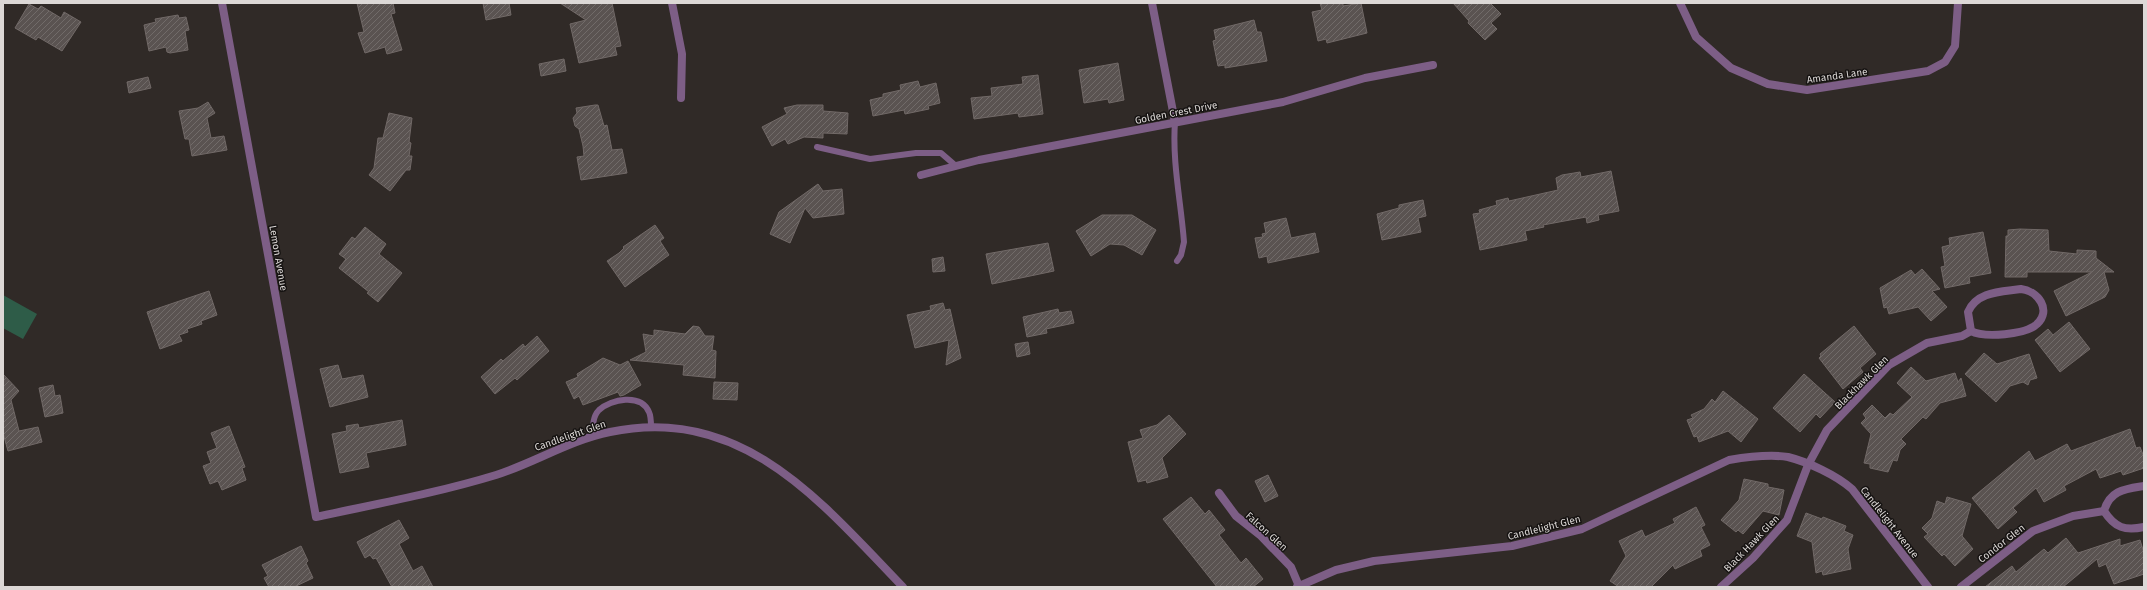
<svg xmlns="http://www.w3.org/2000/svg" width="2147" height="590" viewBox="0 0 2147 590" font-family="'Fira Sans',sans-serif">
	<defs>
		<pattern id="building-hatch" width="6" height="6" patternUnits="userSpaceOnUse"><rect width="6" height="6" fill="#5a5351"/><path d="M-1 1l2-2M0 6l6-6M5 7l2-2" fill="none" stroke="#716b69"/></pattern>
	</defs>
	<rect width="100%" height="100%" fill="#302a27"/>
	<path fill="#2e5c48" d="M3,295L37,314L23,339L3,328Z"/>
	<g fill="url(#building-hatch)" stroke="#716967">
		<path d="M357,3H393L395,13L391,14L402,50L387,54L385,47L365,53L358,33L364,32Z"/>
		<path d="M483,3H509L511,15L486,20Z"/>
		<path d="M560,3H612L621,46L615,47L617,55L579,63L570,24L586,20Z"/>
		<path d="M1320,3H1343V6L1361,3L1367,33L1327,43L1326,39L1318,41L1312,12L1322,10Z"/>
		<path d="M1453,3H1490L1501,14L1491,23L1497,29L1485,40L1468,23L1469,21Z"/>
		<path d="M29,4L38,9L41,6L61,18L64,12L81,22L62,51L38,37L36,40L15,28Z"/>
		<path d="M178,15L179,18L186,17L189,30L185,31L188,50L170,53L167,52L166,47L149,51L144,25L156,22L155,19Z"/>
		<path d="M1254,20L1257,32H1261L1267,61L1225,68V65L1218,66L1213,41L1216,40L1214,30Z"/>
		<path d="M564,59L566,71L541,76L539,64Z"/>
		<path d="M1118,63L1124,100L1109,103L1108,99L1084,103L1079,70Z"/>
		<path d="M1038,75L1043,114L1019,117L1018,113L974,119L971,98L992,96L991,88L1023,84L1022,77Z"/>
		<path d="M148,77L151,88L129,93L127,82Z"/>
		<path d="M918,81L920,87L936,83L940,103L928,106L929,109L905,114L904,110L873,116L870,100L883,97V94L901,90L900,85Z"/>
		<path d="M208,102L215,113L207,118L211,138L224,136L227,150L192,156L189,139H185L179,111L198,108Z"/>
		<path d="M595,105H598L604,126L607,125L612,150L622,149L627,173L581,180L577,157L584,156L583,146L579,129L575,126L573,118L577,113L576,108Z"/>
		<path d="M797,105H823V111L848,113L847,134L823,133V138L804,137L788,144L785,139L772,146L762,127L787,114L784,108Z"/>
		<path d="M389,113L412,118L409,142L411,143L409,156H412L410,170H406L390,191L369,175L374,168L378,138H383Z"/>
		<path d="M1611,171L1619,211L1598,215L1599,220L1587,223L1586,217L1543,225L1544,227L1525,231L1527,240L1480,250L1473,214L1480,213L1479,210L1497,205L1496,201L1508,198L1509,201L1558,190L1556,178L1562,175L1580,172L1581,177Z"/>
		<path d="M818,184L823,191L842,189L844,214L813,218L805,208L790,243L770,234L779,212Z"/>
		<path d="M1423,200L1426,216L1418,218L1421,232L1382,240L1377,214L1399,208V205Z"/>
		<path d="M1102,215H1132L1156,230L1142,255L1124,245L1110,244L1091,256L1076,231Z"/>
		<path d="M1286,218L1291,238L1315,233L1319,252L1268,263L1267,256L1259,258L1255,238L1263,237L1262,234L1266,233L1264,223Z"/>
		<path d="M655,225L664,238L660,241L669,255L625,287L607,261L619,253L624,248L623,247Z"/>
		<path d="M365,227L386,244L379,254L402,273L378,302L367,293L369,292L339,268L346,259L339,254L352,237L355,239Z"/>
		<path d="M2020,229L2048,230L2049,251L2077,254V250L2096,251V258L2114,272H2104L2109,290L2105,297L2066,316L2054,291L2092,272H2027V277H2005L2006,236H2008V230Z"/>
		<path d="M1983,232L1991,273L1969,277L1970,283L1945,288L1941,267L1945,266L1942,247L1950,245L1949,238Z"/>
		<path d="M1048,243L1054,271L992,284L986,254Z"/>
		<path d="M943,257L945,271L933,272L932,259Z"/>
		<path d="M1922,269L1940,289L1932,291L1947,307L1931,321L1918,307L1889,314L1887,307L1884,308L1880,288L1911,270L1915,275Z"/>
		<path d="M209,291L217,315L201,321L202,324L187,329L188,332L179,335L182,341L160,349L147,312Z"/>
		<path d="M943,303L945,310L950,309L961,358L946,365L949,340L915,348L907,315L931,310L930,306Z"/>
		<path d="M1058,309L1059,313L1071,311L1074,323L1046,329L1047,333L1027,337L1023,317Z"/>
		<path d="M2069,322L2090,349L2060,372L2035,340L2048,329L2053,335Z"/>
		<path d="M693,326L699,327L705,336H714L712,350L716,351L715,378L683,375L684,365L630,360L646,352L643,334L654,336V330L685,334Z"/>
		<path d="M1854,326L1876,354L1860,368L1863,372L1843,389L1819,358L1821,356L1820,354Z"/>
		<path d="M537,336L549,351L517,380L515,378L495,394L481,377L501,359L503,361L523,344L525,347Z"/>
		<path d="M1028,342L1030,354L1017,357L1015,344Z"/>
		<path d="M1984,353L1997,364L2029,354L2037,378L2030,380L2028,385L2023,382L2010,386L1996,402L1965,374Z"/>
		<path d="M603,358L620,365L628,361L641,385L624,395L620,396L618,392L583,405L579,396L574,399L566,382L578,377L577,374Z"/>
		<path d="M338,365L342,379L363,375L368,397L330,407L320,369Z"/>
		<path d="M1911,367L1926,381L1955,373L1958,382L1961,378L1966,396L1940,403L1926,419L1923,417L1901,439L1906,444L1900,450L1897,461L1893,460L1888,472L1870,468V464L1864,463L1871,434L1861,423L1866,418L1863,414L1872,405L1885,418L1890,413L1893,415L1912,397L1897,383Z"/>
		<path d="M3,374L19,391L11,400L19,431L38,427L42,442L8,451L3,433Z"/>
		<path d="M1804,374L1835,402L1820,418L1816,414L1800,432L1773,408Z"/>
		<path d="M714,382L738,383L737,400L713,399Z"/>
		<path d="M53,385L55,396L60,395L63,413L45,417L39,388Z"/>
		<path d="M1723,391L1758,419L1741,442L1728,431L1699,442L1697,436L1694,437L1687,420L1693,418L1691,415L1704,409L1712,399L1715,402Z"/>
		<path d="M1169,415L1186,434L1162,458L1168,477L1147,483L1146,480L1138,482L1128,442L1143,438L1140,430L1157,425Z"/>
		<path d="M402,420L406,445L366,453L369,467L340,473L332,434L347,431L346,426L358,424L359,428Z"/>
		<path d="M229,426L245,467L242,468L246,480L222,490L218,481L210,484L203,466L211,463L207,452L217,448L211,433Z"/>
		<path d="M2130,429L2136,448L2140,447L2144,457V468L2123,475L2121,471L2100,478L2096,469L2064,486L2066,490L2044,502L2036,488L2013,508L2017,512L1998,529L1972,498L2029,451L2035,461L2067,444L2071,451Z"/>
		<path d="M1268,475L1278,496L1265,502L1255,481Z"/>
		<path d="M1744,479L1768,484V487L1784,490L1779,515L1763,511L1743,534L1738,530L1736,532L1721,520L1739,500Z"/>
		<path d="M1191,497L1205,514L1209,510L1225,530L1219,535L1241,563L1246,558L1263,579L1253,587H1217L1163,519Z"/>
		<path d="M1947,497L1971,504L1962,536L1973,549L1955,566L1944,554L1942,556L1924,537L1928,534L1922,528L1932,518L1937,501L1945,504Z"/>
		<path d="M1696,507L1705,525L1701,527L1710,545L1700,550L1702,556L1675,569L1673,565L1651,587H1619L1610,581L1626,556L1619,541L1642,530L1645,537L1675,523L1673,519Z"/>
		<path d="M1806,513L1822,519L1823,517L1846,526L1844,531L1853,535L1848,549L1851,569L1823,575L1822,571L1816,573L1812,542L1797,536Z"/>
		<path d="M399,520L409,538L399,544L413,571L422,566L433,587H392L376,558L373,559L370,555L365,558L357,542Z"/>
		<path d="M2066,538L2078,553L2120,539V546L2140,540L2144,553V574L2114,584L2106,564L2099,567L2097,559L2063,587H1985L2012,566L2016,572L2044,549L2048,553Z"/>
		<path d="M301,546L308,561L306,563L313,578L294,587H269L264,578L268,576L262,565Z"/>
	</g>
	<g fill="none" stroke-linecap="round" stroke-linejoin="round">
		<g stroke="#7d5e86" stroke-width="6">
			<path d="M1175,122C1172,162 1181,202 1184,242L1181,255L1177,261"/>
			<path d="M817,147L870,159L916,153H941L956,166"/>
			<path d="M593,437C593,428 592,417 599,410C611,399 641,393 649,412C651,416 651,423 651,427"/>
		</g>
		<g stroke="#7d5e86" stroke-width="8">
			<path d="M222,3L316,517C376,504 437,493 496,475C534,463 570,440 610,432C742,404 821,502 903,587"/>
			<path d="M672,3L682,54L681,98"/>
			<path d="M1152,3L1175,122"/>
			<path d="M1680,3L1696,37L1731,68L1768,84L1807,90L1928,71L1945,62L1955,46L1958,3"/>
			<path d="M921,175L979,160L1283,102L1365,78L1433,65"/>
			<path d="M2021,289C2038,291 2052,310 2037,324C2026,335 1984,338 1971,331L1968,312C1977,291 2002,292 2021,289Z"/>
			<path d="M2144,486C2125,489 2110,490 2104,511C2115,528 2125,531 2144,527"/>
			<path d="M1219,493L1236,516L1260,535L1291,567L1299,586"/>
			<path d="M1297,587L1336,570L1374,561L1512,546L1582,529L1729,460C1747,457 1769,454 1788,457C1808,462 1836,475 1852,489L1928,587"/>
			<path d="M1721,587L1753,558L1787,520L1808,465L1827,430L1889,365L1927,343L1962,336L1971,331"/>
			<path d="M1961,587L2033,531L2073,516L2104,511"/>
		</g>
	</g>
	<g text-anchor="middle" stroke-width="3" stroke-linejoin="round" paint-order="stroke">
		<g font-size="10" fill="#dcd8d6" stroke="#161312">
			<text transform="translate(1837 75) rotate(-8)" y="4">Amanda Lane</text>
			<text transform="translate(1176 112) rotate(-11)" y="4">Golden Crest Drive</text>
			<text transform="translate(279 258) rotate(80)" y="4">Lemon Avenue</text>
			<text transform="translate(1861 382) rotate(-45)" y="4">Blackhawk Glen</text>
			<text transform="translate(570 435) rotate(-19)" y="4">Candlelight Glen</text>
			<text transform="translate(1890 522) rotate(52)" y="4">Candlelight Avenue</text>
			<text transform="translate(1544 527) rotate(-14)" y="4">Candlelight Glen</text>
			<text transform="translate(1267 531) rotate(42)" y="4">Falcon Glen</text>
			<text transform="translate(1751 543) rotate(-46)" y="4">Black Hawk Glen</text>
			<text transform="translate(2001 543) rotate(-38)" y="4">Condor Glen</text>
		</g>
	</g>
	<rect width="2147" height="590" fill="none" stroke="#dcd8d6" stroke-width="8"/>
</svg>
